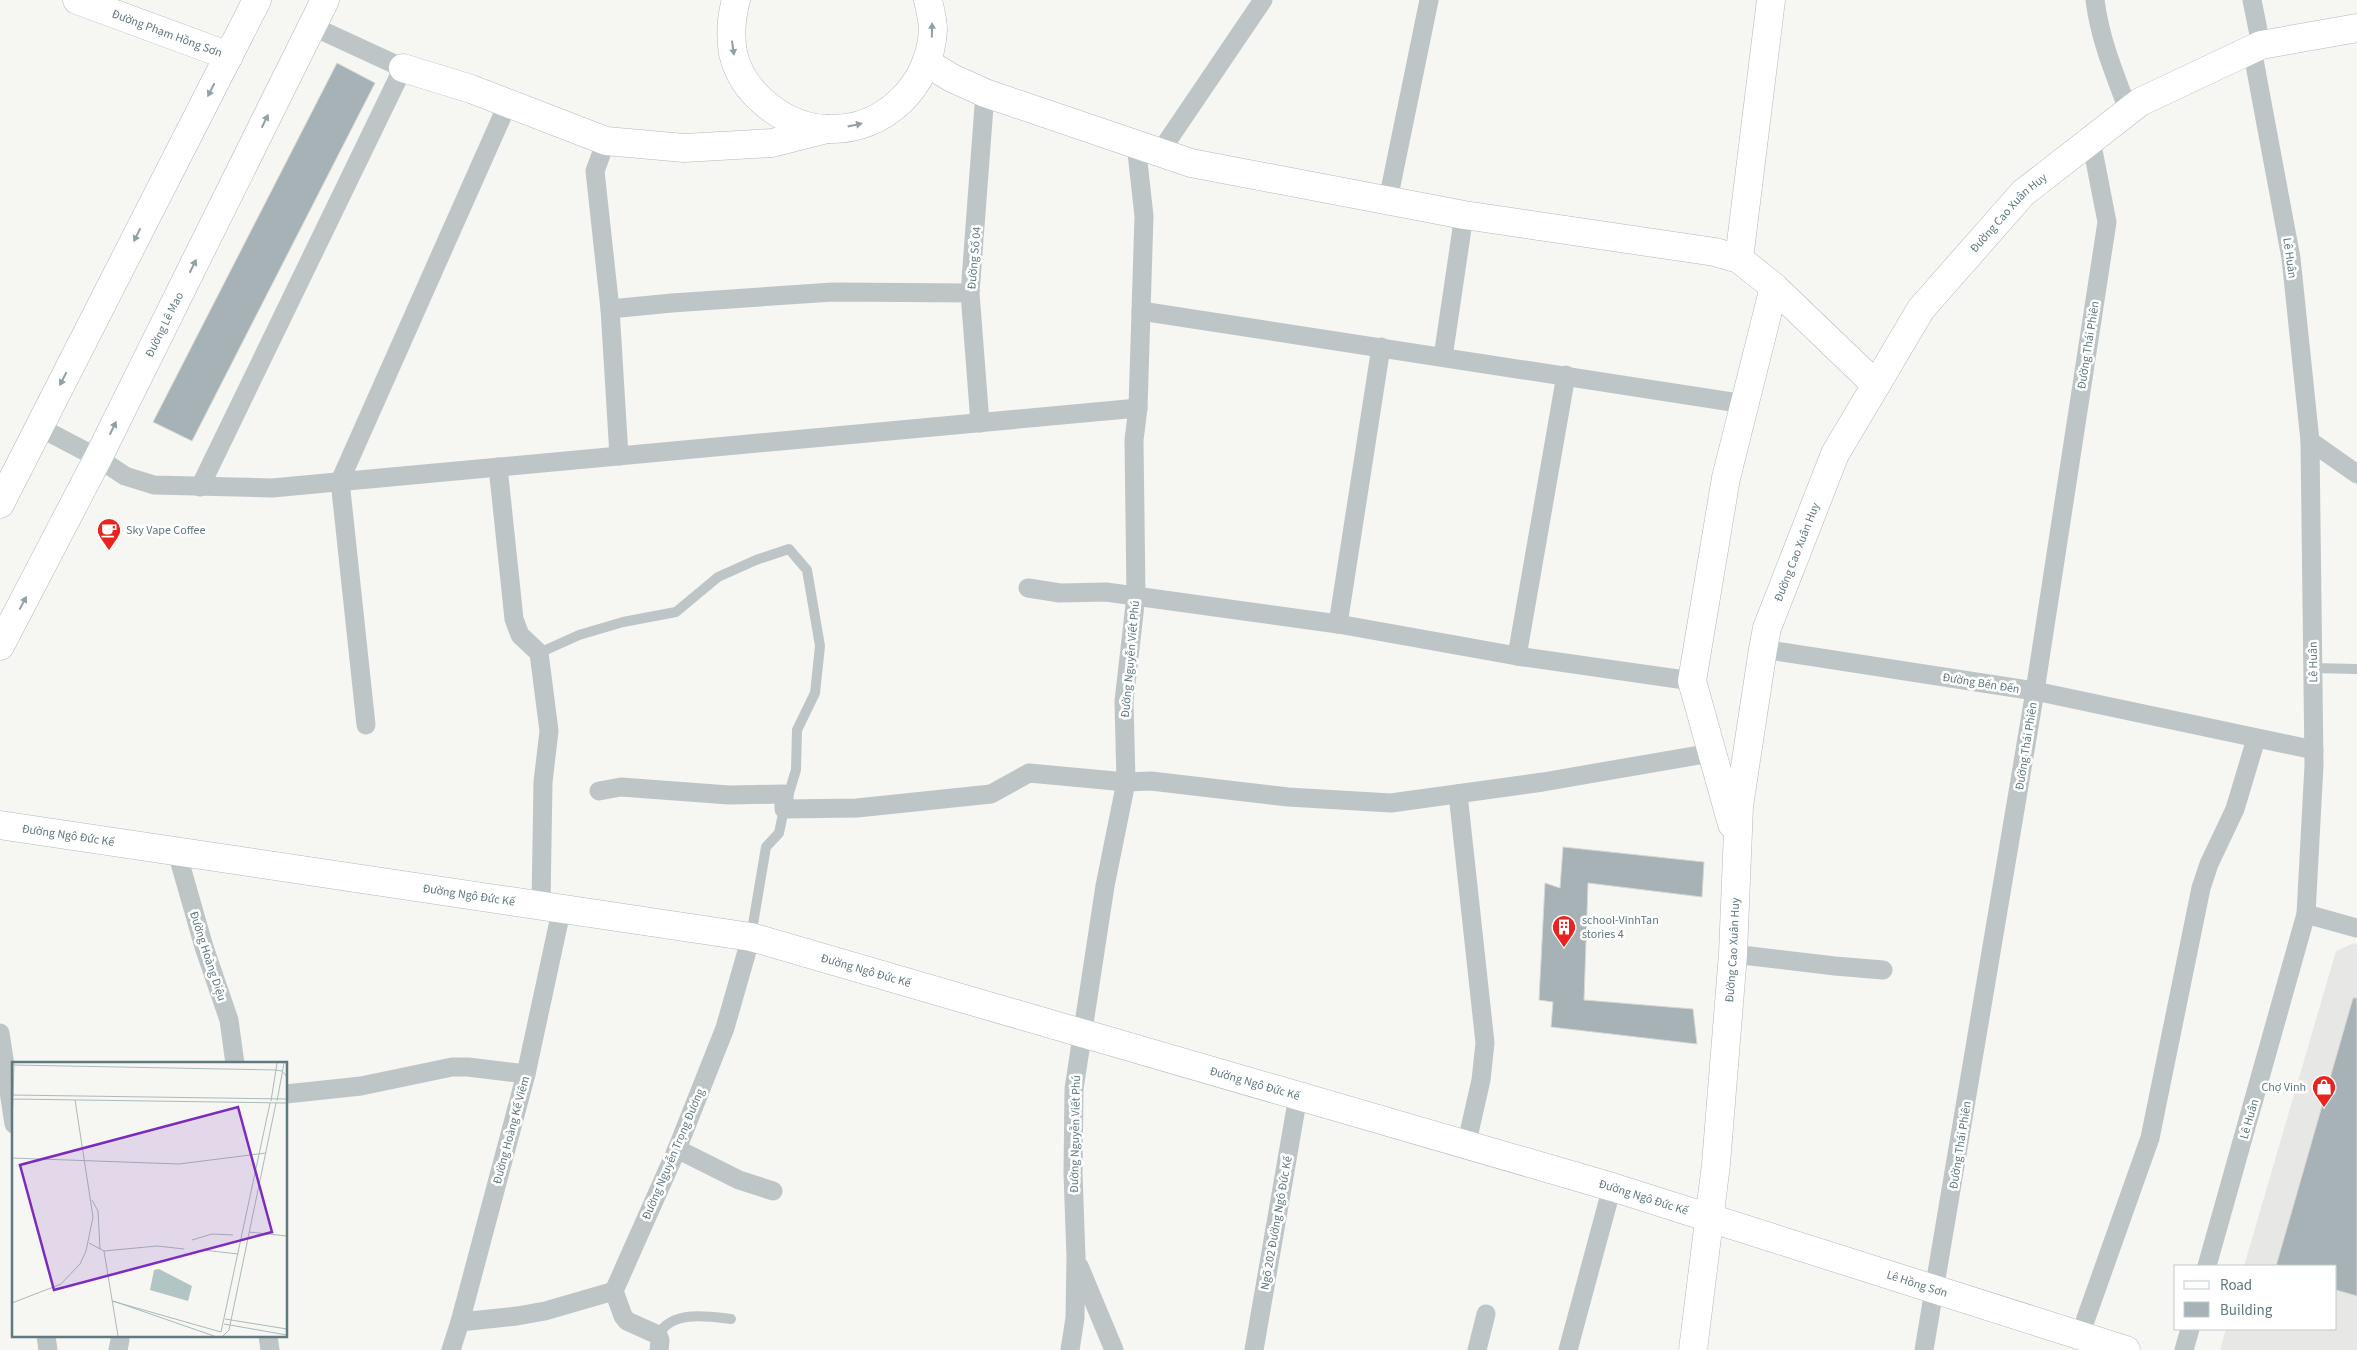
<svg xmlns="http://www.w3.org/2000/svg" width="2357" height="1350" viewBox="0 0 2357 1350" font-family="'Source Sans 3',sans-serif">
	<rect width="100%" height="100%" fill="#f6f6f2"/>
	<path fill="#e7e7e6" d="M2354,943L2357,945V1350H2220L2226,1329H2336V1266H2244L2336,951Z"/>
	<g fill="#a6b2b5" stroke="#d8d7d5">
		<path d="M337,63L375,83L192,441L153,422Z"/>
		<path d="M1563,847L1704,862L1702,897L1588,883L1584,1000L1693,1009L1697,1044L1551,1027L1553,1002L1539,1000L1545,883L1560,888Z"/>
		<path d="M2353,998H2357V1296L2336,1290V1266H2276Z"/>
	</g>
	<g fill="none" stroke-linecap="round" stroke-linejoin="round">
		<g stroke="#b1b9bc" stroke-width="29">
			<g id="secondary">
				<path id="s1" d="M77,0L229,56"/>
				<path d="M736,0C731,18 730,35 733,53C742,94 786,128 828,129C884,131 930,86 933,30C933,21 930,9 928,0"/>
				<path d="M927,63L952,78L985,93L1191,163L1464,215L1715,252L1739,259L1774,287L1876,385"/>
				<path d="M403,68L471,89L606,141L684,148L772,143L827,129"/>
				<path d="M1739,259L1771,0"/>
				<path d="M0,504L257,0"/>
				<path id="s2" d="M0,646L98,458L325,0"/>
				<path d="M1732,824L1692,681L1726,478L1774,287"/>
				<path id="s3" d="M0,825L751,937L1612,1187L2126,1350"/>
				<path id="s4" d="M1693,1350L1716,1164L1733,954L1739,806L1763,649L1767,628L1835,454L1921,309L2023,193L2140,102L2261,45L2357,28"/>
			</g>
		</g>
		<g stroke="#bec5c7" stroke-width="10">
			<path d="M539,653L579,635L623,622L676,612L718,577L756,560L789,549L807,570L820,646L815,693L797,730L796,770L784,809L779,833L766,847L751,936"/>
			<path d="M2313,668L2357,669"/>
			<path d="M658,1335C672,1310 707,1316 731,1319"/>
		</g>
		<g stroke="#bec5c7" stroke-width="19">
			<path d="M2095,0C2100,40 2115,75 2129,112"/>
			<path d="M2252,0L2261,45"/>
			<path d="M606,141L595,171L610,309L619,456"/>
			<path d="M1160,152L1263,0"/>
			<path d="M1388,200L1429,0"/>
			<path d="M610,309L672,303L833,292L970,293"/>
			<path d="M1141,311L1745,404"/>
			<path d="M1443,357L1464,215"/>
			<path d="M980,423L970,293L985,93"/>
			<path d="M39,427L98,458L125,476L154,485L272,488L1138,408"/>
			<path d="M2310,441L2357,474"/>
			<path d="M498,467L514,619L520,635L539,653L549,731L543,782L541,904"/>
			<path d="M200,487L403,68L312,26"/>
			<path d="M1028,588L1060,593L1106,592L1338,624L1517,656L1692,681"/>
			<path d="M1338,624L1381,347"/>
			<path d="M1763,649L2035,691L2314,750"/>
			<path d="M1517,656L1566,375"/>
			<path d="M366,725L340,481L508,103"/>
			<path d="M599,791L621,787L729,795L784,794V809L857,808L991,794L1029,773L1126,782L1151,781L1288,797L1391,803L1543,782L1711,753"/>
			<path d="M1458,794L1485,1043L1481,1080L1466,1146"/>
			<path d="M176,849L204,947L229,1020L235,1064"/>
			<path d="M2306,914L2357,928"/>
			<path d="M1733,954L1835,966L1883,970"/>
			<path d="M0,1033L14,1124"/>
			<path d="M286,1094L361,1086L452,1067H468L526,1074"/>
			<path d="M677,1149L739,1180L773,1191"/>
			<path d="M1079,1266L1114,1350"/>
			<path d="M2207,1266L2306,914L2314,765L2310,441L2291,258L2252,49"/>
			<path d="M460,1322L517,1316L545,1311L614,1291"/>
			<path d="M2080,1335L2150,1138L2201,888L2209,864L2235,809L2256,739"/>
			<path d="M46,1336L48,1350"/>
			<path d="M268,1336L270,1350"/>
			<path d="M118,1350L120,1340"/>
			<path d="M451,1350L460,1322L526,1074L562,907"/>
			<path d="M659,1350L660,1340L658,1335L627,1321L623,1316L614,1291L677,1149L725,1028L751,937"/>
			<path d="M1070,1350L1075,1318L1076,1258L1073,1173L1074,1089L1105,886L1126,782L1124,701L1136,596L1134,440L1138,408L1144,216L1136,144"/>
			<path d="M1254,1350L1298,1096"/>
			<path d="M1477,1350L1486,1314"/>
			<path d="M1568,1350L1612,1187"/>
			<path d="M1924,1350L2035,691L2107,222L2091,140"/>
			<path d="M2184,1350L2190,1329"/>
		</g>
		<use href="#secondary" stroke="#fff" stroke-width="28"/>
	</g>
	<defs><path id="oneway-solid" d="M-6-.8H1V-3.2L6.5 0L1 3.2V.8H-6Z" transform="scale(1.25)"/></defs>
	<g fill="#90a0a5">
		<use href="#oneway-solid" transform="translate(932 30) rotate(-89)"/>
		<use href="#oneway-solid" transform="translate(733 48) rotate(82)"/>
		<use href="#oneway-solid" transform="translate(211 90) rotate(117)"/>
		<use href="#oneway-solid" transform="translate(265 121) rotate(-64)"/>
		<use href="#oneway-solid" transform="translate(855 125) rotate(-12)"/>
		<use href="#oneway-solid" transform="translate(137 235) rotate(117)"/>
		<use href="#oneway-solid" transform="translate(193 266) rotate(-64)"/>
		<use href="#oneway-solid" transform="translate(63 379) rotate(117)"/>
		<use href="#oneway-solid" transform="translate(113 428) rotate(-64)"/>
		<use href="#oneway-solid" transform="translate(23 603) rotate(-62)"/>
	</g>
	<defs>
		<g id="cafe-pin" transform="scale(1.25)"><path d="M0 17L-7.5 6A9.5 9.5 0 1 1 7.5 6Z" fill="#e9241f" stroke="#fff"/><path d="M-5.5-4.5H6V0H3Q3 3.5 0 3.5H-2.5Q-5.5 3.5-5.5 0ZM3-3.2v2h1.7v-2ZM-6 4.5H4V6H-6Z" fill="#fff"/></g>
		<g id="building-pin" transform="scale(1.25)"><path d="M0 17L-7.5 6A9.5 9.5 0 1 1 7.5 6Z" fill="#e9241f" stroke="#fff"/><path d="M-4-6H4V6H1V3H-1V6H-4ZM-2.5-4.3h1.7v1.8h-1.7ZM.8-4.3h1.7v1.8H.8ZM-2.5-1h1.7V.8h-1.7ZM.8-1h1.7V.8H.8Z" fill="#fff"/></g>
		<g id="shop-pin" transform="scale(1.25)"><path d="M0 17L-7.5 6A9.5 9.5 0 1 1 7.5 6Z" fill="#e9241f" stroke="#fff"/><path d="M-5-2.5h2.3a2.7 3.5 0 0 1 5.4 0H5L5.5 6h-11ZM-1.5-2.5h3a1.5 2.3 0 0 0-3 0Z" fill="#fff"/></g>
	</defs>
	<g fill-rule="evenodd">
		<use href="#cafe-pin" x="109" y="530"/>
		<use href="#building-pin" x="1564" y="927"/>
		<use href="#shop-pin" x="2324" y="1087"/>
	</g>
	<g text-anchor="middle" stroke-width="5" stroke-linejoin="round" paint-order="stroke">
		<g font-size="12" fill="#60787f" stroke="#fff">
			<text dy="4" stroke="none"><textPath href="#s1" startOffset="96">Đường Phạm Hồng Sơn</textPath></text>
			<text dy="4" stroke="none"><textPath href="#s4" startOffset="1212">Đường Cao Xuân Huy</textPath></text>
			<text transform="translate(974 258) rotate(-85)" y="4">Đường Số 04</text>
			<text transform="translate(2290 258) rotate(82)" y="4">Lê Huân</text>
			<text dy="4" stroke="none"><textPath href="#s2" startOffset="361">Đường Lê Mao</textPath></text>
			<text transform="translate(2088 345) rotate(-81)" y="4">Đường Thái Phiên</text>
			<text dy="4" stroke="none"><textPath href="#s4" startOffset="808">Đường Cao Xuân Huy</textPath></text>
			<text transform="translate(1130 659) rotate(-85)" y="4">Đường Nguyễn Viết Phú</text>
			<text transform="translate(2313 662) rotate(-91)" y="4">Lê Huân</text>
			<text transform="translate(1981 683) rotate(9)" y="4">Đường Bến Đến</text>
			<text transform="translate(2026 746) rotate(-81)" y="4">Đường Thái Phiên</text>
			<text dy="4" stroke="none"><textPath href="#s3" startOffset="69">Đường Ngô Đức Kế</textPath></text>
			<text dy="4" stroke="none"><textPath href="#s3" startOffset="474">Đường Ngô Đức Kế</textPath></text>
			<text dy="4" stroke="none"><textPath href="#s4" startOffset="402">Đường Cao Xuân Huy</textPath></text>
			<text transform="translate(208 956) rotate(72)" y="4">Đường Hoàng Diệu</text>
			<text dy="4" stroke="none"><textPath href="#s3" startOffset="879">Đường Ngô Đức Kế</textPath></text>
			<text dy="4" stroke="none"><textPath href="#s3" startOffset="1284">Đường Ngô Đức Kế</textPath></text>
			<text transform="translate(2249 1119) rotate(-74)" y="4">Lê Huân</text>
			<text transform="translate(511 1130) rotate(-75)" y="4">Đường Hoàng Kế Viêm</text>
			<text transform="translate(1075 1134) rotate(-89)" y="4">Đường Nguyễn Viết Phú</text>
			<text transform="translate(1960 1145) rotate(-81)" y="4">Đường Thái Phiên</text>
			<text transform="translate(673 1154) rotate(-67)" y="4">Đường Nguyễn Trọng Đương</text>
			<text dy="4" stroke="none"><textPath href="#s3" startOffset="1689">Đường Ngô Đức Kế</textPath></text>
			<text transform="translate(1276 1223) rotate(-80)" y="4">Ngõ 202 Đường Ngô Đức Kế</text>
			<text dy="4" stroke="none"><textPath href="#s3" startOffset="1976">Lê Hồng Sơn</textPath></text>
		</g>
		<g font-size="12" fill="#60787f" stroke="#fff" text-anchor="start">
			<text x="126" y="534">Sky Vape Coffee</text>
			<text x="1582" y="924">school-VinhTan<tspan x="1582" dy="14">stories 4</tspan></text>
			<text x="2306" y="1091" text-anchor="end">Chợ Vinh</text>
		</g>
	</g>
	<g transform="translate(12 1062)">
		<rect width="275" height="275" fill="#f6f6f2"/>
		<path d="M147,207L180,224L176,239L138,228L142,208Z" fill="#b2c5c5"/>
		<path fill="none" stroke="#acb9ba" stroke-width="1" d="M1,3L264,8L270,9L275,15M0,33L275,37M1,35L2,1M0,37L275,41M259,39L265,1M265,39L272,1M0,61L1,37M0,96L167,102L254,91M80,138L86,149L88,187M237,170L275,174M180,178L200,172L221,173M77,181L92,189L145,184L172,187M191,188L226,192M92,189L106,274M100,239L209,270L258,41M101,239L202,274M0,241L49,222L68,202L74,189L81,155L63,38M213,257L275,267M212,262L275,273M211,274L217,268L264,41"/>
		<path fill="#7b2cbf" fill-opacity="0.15" stroke="#7b2cbf" stroke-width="2.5" d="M226,45L260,170L42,228L8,103Z"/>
		<rect width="275" height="275" fill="none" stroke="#60787f" stroke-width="2.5"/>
	</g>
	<rect x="2174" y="1265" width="162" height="65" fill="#ffffff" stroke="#bfc9cc"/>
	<rect x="2184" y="1281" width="25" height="8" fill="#ffffff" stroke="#bfc9cc"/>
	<text x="2220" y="1290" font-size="15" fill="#60787f">Road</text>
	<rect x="2184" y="1302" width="25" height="15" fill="#a6b2b5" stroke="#bfc9cc"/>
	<text x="2220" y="1315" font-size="15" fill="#60787f">Building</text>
</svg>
